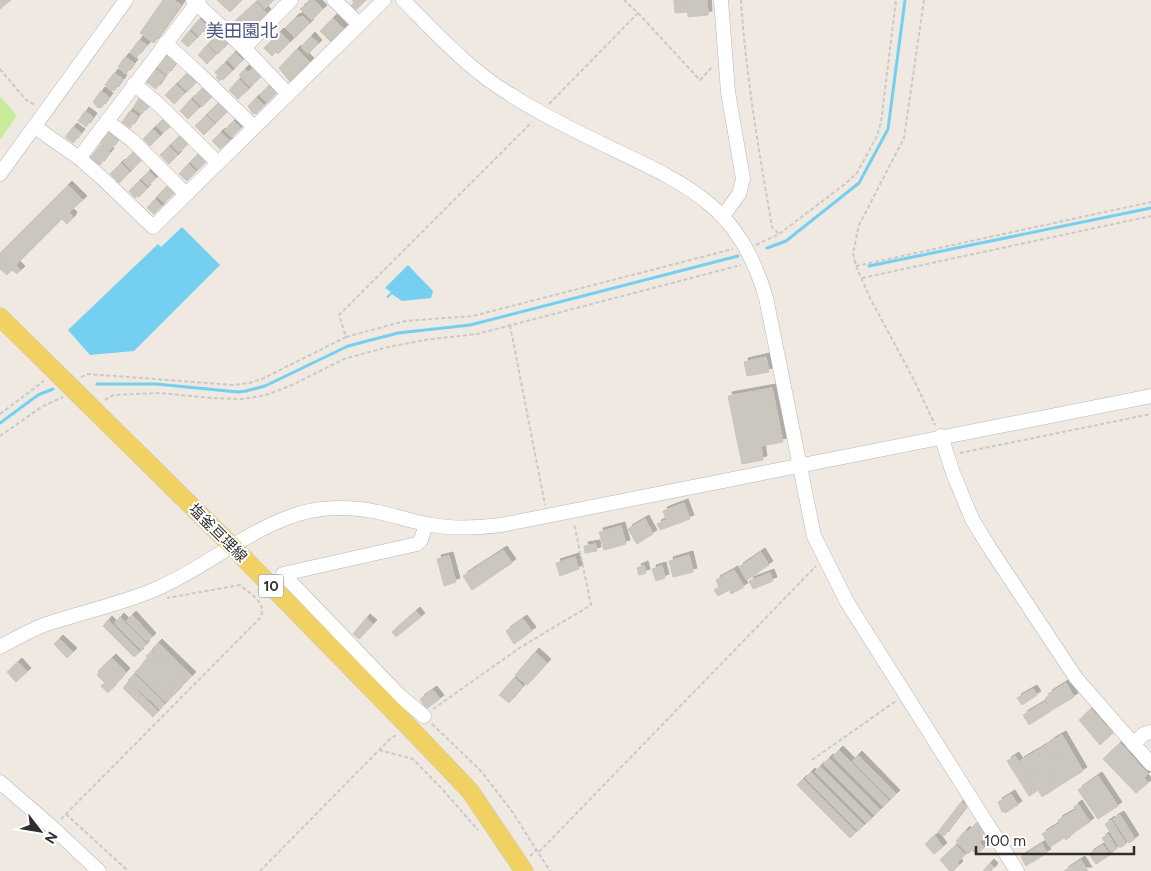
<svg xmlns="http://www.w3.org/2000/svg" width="1151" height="871" viewBox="0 0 1151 871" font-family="Figtree,'Noto Sans JP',sans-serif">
	<defs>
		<filter id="shadow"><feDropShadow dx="4" dy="-4" stdDeviation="0" flood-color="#0004"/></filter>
	</defs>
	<rect width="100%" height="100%" fill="#efe9e1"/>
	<path fill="#c9ec9a" d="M0,96L17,116L0,140Z"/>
	<g fill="#75cff0">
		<path d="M182,227L220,265L134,351L90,355L68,330L158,244L161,247Z"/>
		<path d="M408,265L433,291L431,298L402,301L392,294L388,298L386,297L391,292L385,288Z"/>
	</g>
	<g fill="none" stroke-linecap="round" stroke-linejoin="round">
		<g stroke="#75cff0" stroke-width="3">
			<path d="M767,248L786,241L859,183L888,129L905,0"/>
			<path d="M869,266L1151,208"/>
			<path d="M97,384H156L238,392L246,391L265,386L348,346L398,333L470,325L738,256"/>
			<path d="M0,423L38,395L53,389"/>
		</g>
	</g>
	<g fill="#cbc7bf" stroke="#cbc5ba" filter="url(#shadow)">
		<path d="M0,0H11L0,9Z"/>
		<path d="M163,0H174L181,5L154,43L140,33Z"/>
		<path d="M217,0H242L230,12Z"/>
		<path d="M257,0H274L265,9Z"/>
		<path d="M312,0H314L323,9L312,20L300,9Z"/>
		<path d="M352,0H366L356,10L351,6L354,2Z"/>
		<path d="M674,0H687L688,12L675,13Z"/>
		<path d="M687,0H707L708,15L688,17Z"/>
		<path d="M256,2L267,13L245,36L232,24Z"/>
		<path d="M299,16L300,18L302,16L310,23L295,38L285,28L296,17L297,18Z"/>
		<path d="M333,18L344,29L331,42L320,31Z"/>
		<path d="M199,19L207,26L199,36L191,29Z"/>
		<path d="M189,31L197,38L188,47L181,41Z"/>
		<path d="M219,32L229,42L218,54L208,44Z"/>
		<path d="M280,32L290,42L278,54L276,52L272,56L264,48Z"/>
		<path d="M311,36L318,44L308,54L301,47Z"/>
		<path d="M139,40L147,45L136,58L130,52Z"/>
		<path d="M207,45L216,54L207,64L198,55Z"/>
		<path d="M297,49L310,62L291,83L279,68Z"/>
		<path d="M235,52L243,60L235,68L227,60Z"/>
		<path d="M166,54L177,61L167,75L157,67Z"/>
		<path d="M125,57L134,63L126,74L118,67Z"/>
		<path d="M225,63L232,71L223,80L221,79L219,81L216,77L218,76L215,72Z"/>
		<path d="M253,67L262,76L250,87L239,75L245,69L248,72Z"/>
		<path d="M155,69L165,76L156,89L145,81Z"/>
		<path d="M188,72L197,81L187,92L178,82Z"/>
		<path d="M114,73L123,79L114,91L112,90L111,91L105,85Z"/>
		<path d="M239,79L249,89L238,99L229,90Z"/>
		<path d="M176,84L185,93L174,104L165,95Z"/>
		<path d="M204,86L213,95L202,107L193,98Z"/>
		<path d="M269,86L276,93L267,103L259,95Z"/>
		<path d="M101,91L109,97L101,108L99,107L98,108L93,102Z"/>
		<path d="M139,98L148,105L142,114L133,108Z"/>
		<path d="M256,98L264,105L256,114L254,113L253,114L248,106Z"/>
		<path d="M191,99L199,108L188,119L180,111Z"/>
		<path d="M219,102L228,111L216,123L207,114Z"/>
		<path d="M85,111L93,117L86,127L78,121Z"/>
		<path d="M130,111L138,116L130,128L122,122Z"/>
		<path d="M206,115L215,124L204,135L195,126Z"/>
		<path d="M163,119L171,126L163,133L156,126Z"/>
		<path d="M234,121L241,128L232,137L224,130Z"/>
		<path d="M73,127L81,133L73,143L65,137Z"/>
		<path d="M153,129L160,136L150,146L143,139Z"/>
		<path d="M109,132L119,139L110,150L100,143Z"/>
		<path d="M221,132L229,141L220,149L212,141Z"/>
		<path d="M180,136L188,144L179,153L171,144Z"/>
		<path d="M100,145L110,152L100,165L90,158Z"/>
		<path d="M169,146L178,155L169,164L160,155Z"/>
		<path d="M134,151L143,159L132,170L123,162Z"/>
		<path d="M199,153L207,160L198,170L190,162Z"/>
		<path d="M121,163L130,172L119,183L110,174Z"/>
		<path d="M188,164L196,171L187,181L179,174Z"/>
		<path d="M149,171L156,178L148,186L141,179Z"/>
		<path d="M139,181L147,188L139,197L137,196L135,198L129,191Z"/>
		<path d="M68,185L83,200L69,212L73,216L71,220L67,224L62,219L16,265L21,270L17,274L12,270L7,275L0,269V253Z"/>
		<path d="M167,186L174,194L164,203L157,196Z"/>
		<path d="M155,199L162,206L154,214L147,208Z"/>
		<path d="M766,357L769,372L747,376L744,362Z"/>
		<path d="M772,388L783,442L761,446L763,460L742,464L728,396Z"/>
		<path d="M684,503L690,519L660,530L657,524L666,520L663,511Z"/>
		<path d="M645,519L653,534L637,544L628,529Z"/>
		<path d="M621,526L626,544L604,550L599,532Z"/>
		<path d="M596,544L597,551L585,553L584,546Z"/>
		<path d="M503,550L512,563L472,590L463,576Z"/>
		<path d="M761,552L769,565L747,580L739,567Z"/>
		<path d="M689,555L693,572L673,577L669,561Z"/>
		<path d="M449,556L456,582L444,586L437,559Z"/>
		<path d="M575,557L579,569L560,576L556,563Z"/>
		<path d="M644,565L646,573L639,575L637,568Z"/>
		<path d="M662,566L665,578L656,581L652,569Z"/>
		<path d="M734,570L744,587L731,594L729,590L718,596L714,590L719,587L716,580Z"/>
		<path d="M770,573L773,581L753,589L749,581Z"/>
		<path d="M416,611L421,617L396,637L392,632Z"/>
		<path d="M132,615L152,637L147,642L126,621Z"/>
		<path d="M120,617L146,644L141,650L115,623Z"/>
		<path d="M366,618L373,624L359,639L353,634Z"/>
		<path d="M523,619L532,631L514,644L506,631Z"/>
		<path d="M108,620L140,652L134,657L103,626Z"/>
		<path d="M59,639L73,652L67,658L54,644Z"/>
		<path d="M158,643L192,676L186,682L152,649Z"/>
		<path d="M152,651L185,683L180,688L146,656Z"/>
		<path d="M535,652L547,663L527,685L515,675Z"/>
		<path d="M112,658L126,672L108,693L101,686L105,683L97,675L99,673L98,671Z"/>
		<path d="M147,658L179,689L173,696L141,665Z"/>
		<path d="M18,662L27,672L16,682L7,672Z"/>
		<path d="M141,666L172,697L166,702L135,672Z"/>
		<path d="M134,674L165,704L160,709L128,680Z"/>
		<path d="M514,678L523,686L509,703L499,695Z"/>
		<path d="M128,682L158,711L153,717L123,688Z"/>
		<path d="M1066,683L1074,697L1052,710L1045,698L1049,696L1048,694Z"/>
		<path d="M1033,689L1037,695L1022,705L1017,698Z"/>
		<path d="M433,690L440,699L426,709L420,699Z"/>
		<path d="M1045,702L1051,711L1029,725L1023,715Z"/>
		<path d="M1091,709L1113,733L1100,745L1079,720Z"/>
		<path d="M1062,735L1083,771L1075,776L1053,740Z"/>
		<path d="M1053,740L1075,776L1067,781L1045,746Z"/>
		<path d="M1120,743L1148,774L1144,778L1148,783L1136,793L1103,759Z"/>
		<path d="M1045,746L1067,781L1059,786L1037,751Z"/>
		<path d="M839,750L889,801L883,807L833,756Z"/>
		<path d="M1037,751L1059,786L1050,792L1028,756Z"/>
		<path d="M858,755L896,794L891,799L852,761Z"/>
		<path d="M1015,756L1037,791L1029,796L1007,761Z"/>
		<path d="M1028,756L1050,792L1042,797L1020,761Z"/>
		<path d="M829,758L880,810L874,815L823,764Z"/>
		<path d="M820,766L872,818L866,823L815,772Z"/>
		<path d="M811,772L864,825L858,831L805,778Z"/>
		<path d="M1098,776L1118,806L1098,819L1078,790Z"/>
		<path d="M803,779L856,832L850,838L797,785Z"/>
		<path d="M1011,794L1018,805L1005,813L1004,811L1002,812L998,802Z"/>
		<path d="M961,802L967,806L944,836L938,832Z"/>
		<path d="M1078,804L1090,822L1070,835L1071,836L1066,840L1064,838L1050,847L1042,834L1060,823L1058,820L1076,810L1074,807Z"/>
		<path d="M1120,815L1135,839L1129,843L1113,819Z"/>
		<path d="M1111,820L1126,844L1120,848L1105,824Z"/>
		<path d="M977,823L987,835L979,842L984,848L976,855L972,850L968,854L956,841L966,830L967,832Z"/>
		<path d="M1108,834L1117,849L1111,852L1102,838Z"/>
		<path d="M935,836L943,847L934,854L925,844Z"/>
		<path d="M1042,844L1047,853L1026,866L1021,857Z"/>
		<path d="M956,845L965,855L957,862L959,865L953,871H950L940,860Z"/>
		<path d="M1103,845L1110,855L1096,864L1089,854Z"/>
		<path d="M1081,860L1088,871H1064Z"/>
		<path d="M990,863L994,867L991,871H983Z"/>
	</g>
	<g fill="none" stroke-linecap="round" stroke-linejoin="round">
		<g stroke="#b4b7c1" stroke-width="15">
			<g id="minor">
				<path d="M193,0L244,48"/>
				<path d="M334,0L359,24"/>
				<path d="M403,0C437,34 469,70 511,95C544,116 579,133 615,150C693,187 740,209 766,298L814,536L847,602L1017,871"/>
				<path d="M721,0L728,92L743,179L739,194L723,216"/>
				<path d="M165,43L196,71L254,127"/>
				<path d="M134,84L158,104L218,163"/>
				<path d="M288,94L244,48L291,0"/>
				<path d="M107,121L133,141L186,194"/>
				<path d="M35,127L79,158L102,178L153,227L384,0"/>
				<path d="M79,158L199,0"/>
				<path d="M0,174L126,0"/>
				<path d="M941,436L953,473L972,519L989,547L1076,678L1151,764"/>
				<path d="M0,647C14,639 29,631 44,625C81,612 119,605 156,589C209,567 264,515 322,509C341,507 359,508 378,512C394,515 410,521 426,524C450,529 477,528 501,525L1151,396"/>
				<path d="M424,716L400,696L283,574L417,544L421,540L426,524"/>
				<path d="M1133,744L1144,734L1151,732"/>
				<path d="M0,782L53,828L99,871"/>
			</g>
		</g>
		<g stroke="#c9c9c9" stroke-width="19">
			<path id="major" d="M0,317L233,547L409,727L470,791L524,871"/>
		</g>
		<g stroke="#c9c9c9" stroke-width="2" stroke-dasharray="4 2.5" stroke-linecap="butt">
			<path d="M741,0C746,77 759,152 772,227L778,233"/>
			<path d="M924,0L904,138L859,225L853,253L856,266L870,298L914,380L935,425"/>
			<path d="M638,13L700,80L713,66"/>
			<path d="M0,69L26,100L35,105"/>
			<path d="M549,104L638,13L624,0"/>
			<path d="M756,245L779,234L845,184L857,173L877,136L881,122L896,0"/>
			<path d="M856,266L1151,202"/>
			<path d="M862,278L1151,216"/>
			<path d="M510,325L545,505"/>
			<path d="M346,337L405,321L473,316L733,249"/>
			<path d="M81,377L88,374L234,385L249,383L262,379L346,337L339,315L532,122"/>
			<path d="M105,400L113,395L160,393L212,398L243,399L266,395L292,385L344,359L384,348L424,340L477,334L741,265"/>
			<path d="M0,414L44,381"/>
			<path d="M0,436L43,406L63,397"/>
			<path d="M960,453L1151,414"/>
			<path d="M433,709L521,647L591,605L574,523"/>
			<path d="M432,724L481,771L511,810L550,871"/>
			<path d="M379,750L413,759L443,790L478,830"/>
			<path d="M812,760L896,701"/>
			<path d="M66,814L128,871"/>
			<path d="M61,819L261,617C266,601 251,595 240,585L167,598"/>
			<path d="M539,852L816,566"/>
			<path d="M530,856L537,849"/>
			<path d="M260,871L389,740L396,735"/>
		</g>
		<use href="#minor" stroke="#fff" stroke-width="14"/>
		<use href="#major" stroke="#f2d163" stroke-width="18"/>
	</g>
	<g text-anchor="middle" stroke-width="4" stroke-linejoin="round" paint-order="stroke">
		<rect fill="#fff" stroke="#6d6d6d" stroke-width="1" x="258.5" y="574.5" width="25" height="23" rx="4"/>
		<g font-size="14" font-weight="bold" fill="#2e2e2e">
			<text x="271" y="591">10</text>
		</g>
		<g font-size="15" fill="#2e2e2e" stroke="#fff">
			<text transform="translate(218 533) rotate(45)" y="5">塩釜亘理線</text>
		</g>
		<g font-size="18" fill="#4d5680" stroke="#fff">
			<text x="242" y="37">美田園北</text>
		</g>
	</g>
	<g transform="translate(40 831) rotate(121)" stroke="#ffffff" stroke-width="4" paint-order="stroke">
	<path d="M0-4L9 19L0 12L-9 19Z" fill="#2e2e2e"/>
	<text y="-8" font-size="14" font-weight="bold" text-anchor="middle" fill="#2e2e2e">N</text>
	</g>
	<path d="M976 846v8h158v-8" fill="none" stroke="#2e2e2e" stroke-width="2.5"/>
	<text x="984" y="846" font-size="15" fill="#2e2e2e" stroke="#ffffff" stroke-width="4" paint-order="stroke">100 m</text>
</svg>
